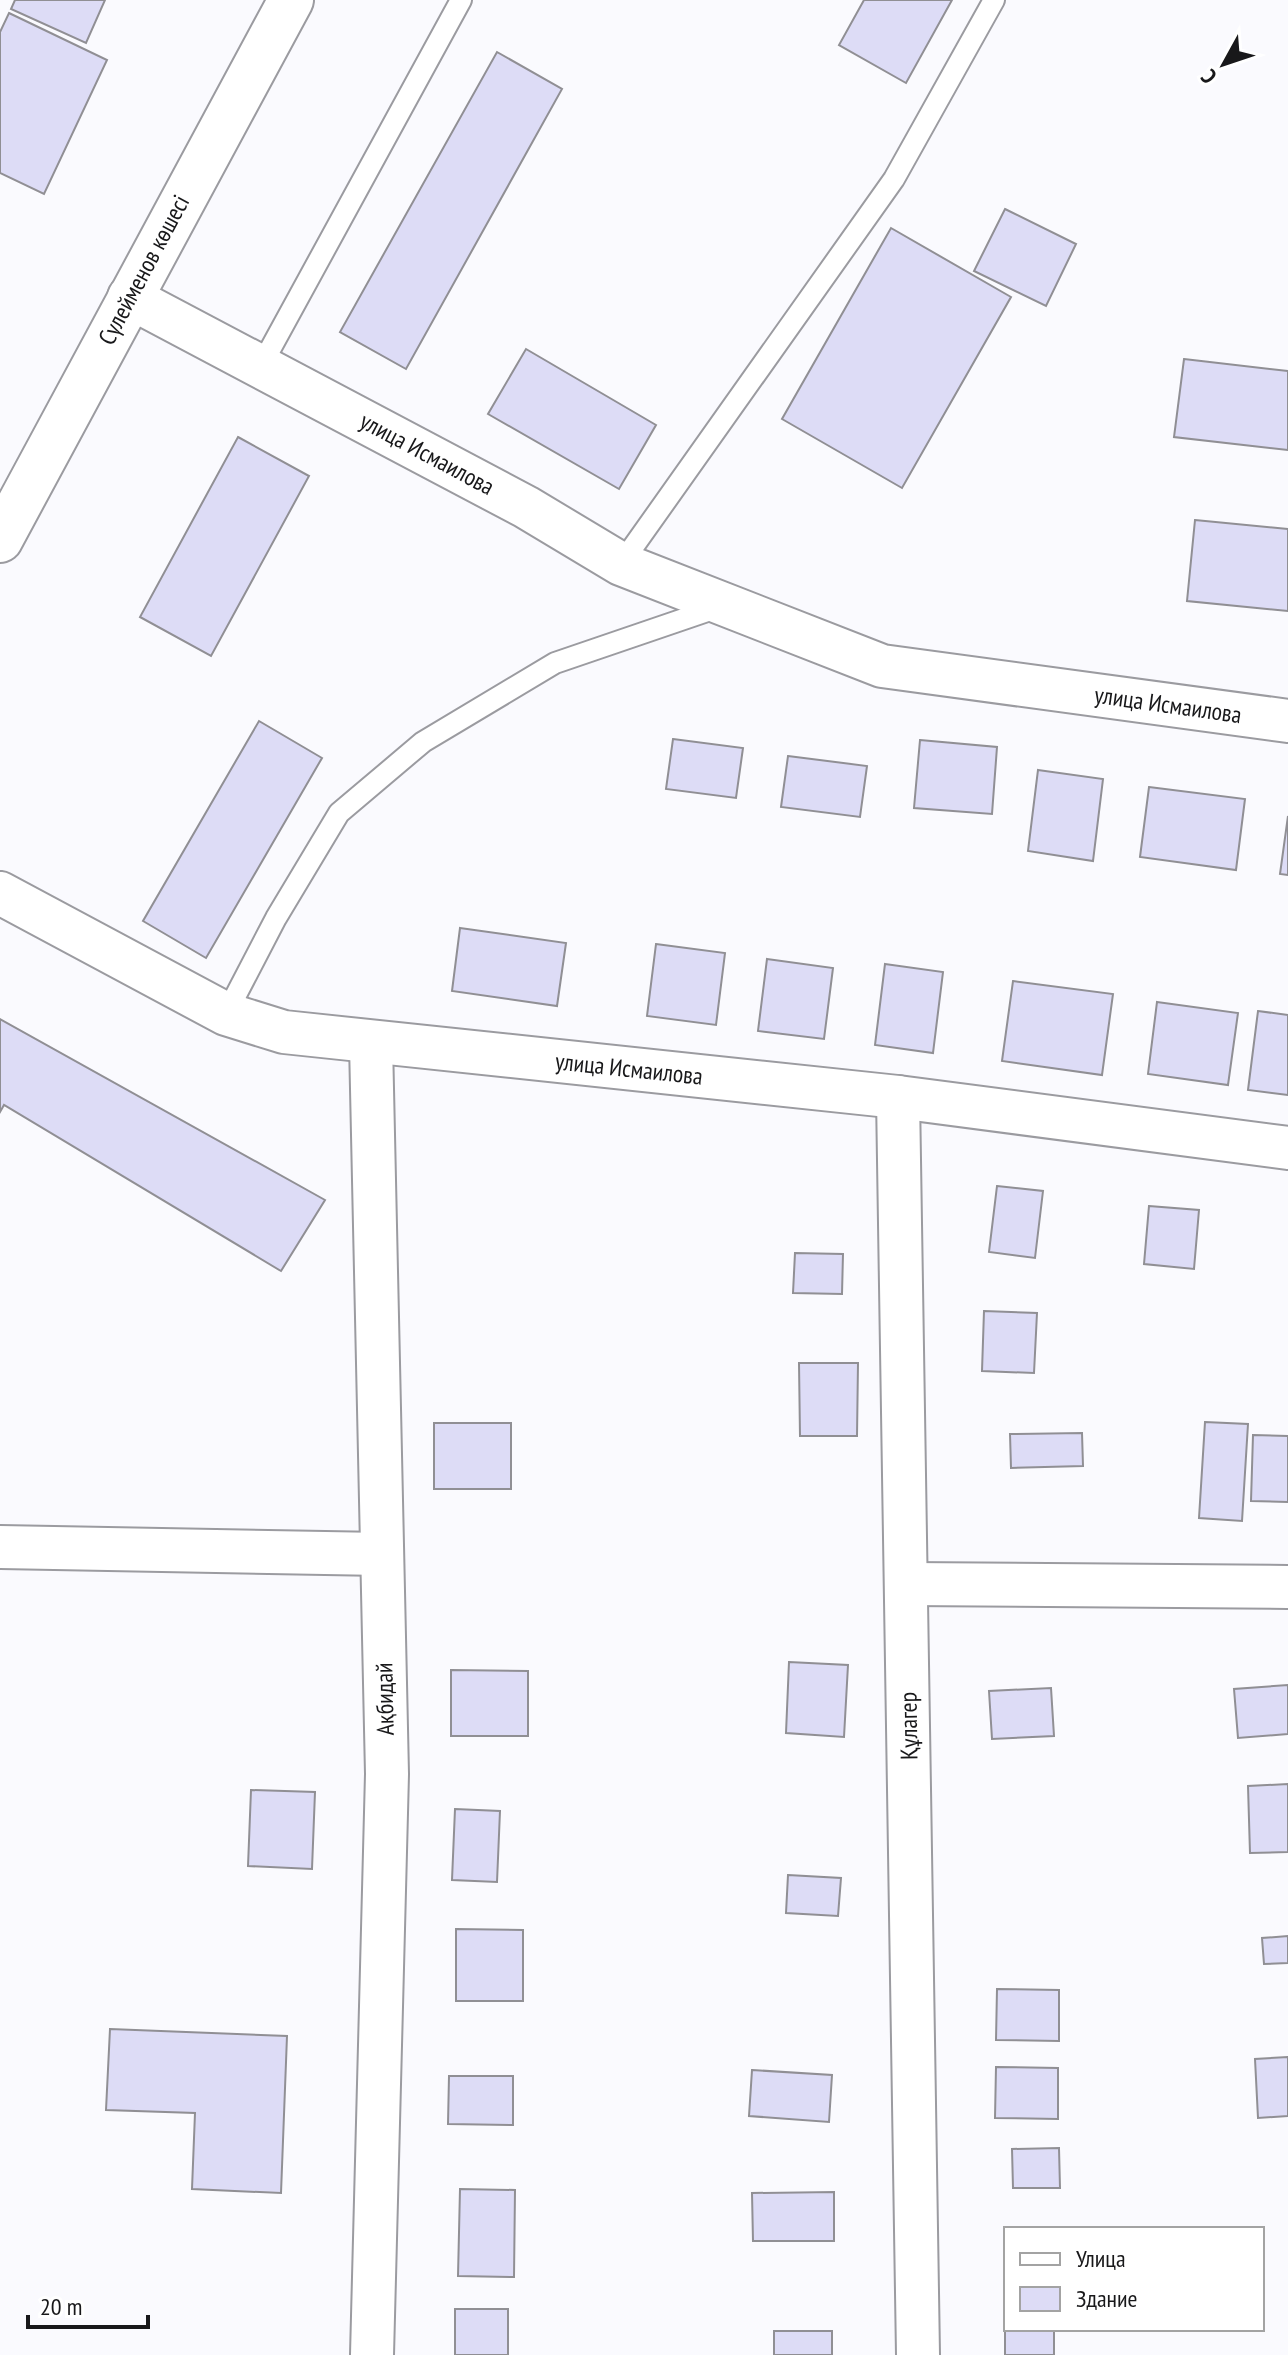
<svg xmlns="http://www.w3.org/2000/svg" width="1288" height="2355" viewBox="0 0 1288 2355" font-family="'PT Sans Narrow',sans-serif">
	<rect width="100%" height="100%" fill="#fafafe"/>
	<g fill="#dddcf6" stroke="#908f94" stroke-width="2">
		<path d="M15,0H105L86,43L11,9Z"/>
		<path d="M864,0H952L906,83L839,45Z"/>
		<path d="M9,13L107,60L44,194L0,173V32Z"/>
		<path d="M497,52L562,89L406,369L340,332Z"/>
		<path d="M1005,209L1076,244L1046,306L974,271Z"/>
		<path d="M891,228L1011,297L902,488L782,419Z"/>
		<path d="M526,349L656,425L619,489L488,414Z"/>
		<path d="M1184,359L1288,371V450L1174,437Z"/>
		<path d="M238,437L309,476L211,656L140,617Z"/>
		<path d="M1195,520L1288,529V611L1187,601Z"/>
		<path d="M259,721L322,758L206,958L143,921Z"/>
		<path d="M673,739L743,748L736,798L666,789Z"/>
		<path d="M920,740L997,747L992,814L914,808Z"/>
		<path d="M788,756L867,766L860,817L781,807Z"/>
		<path d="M1038,770L1103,779L1093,861L1028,851Z"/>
		<path d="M1149,787L1245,799L1236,870L1140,857Z"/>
		<path d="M1288,816V875L1280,874Z"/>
		<path d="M460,928L566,943L557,1006L452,991Z"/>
		<path d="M656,944L725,953L716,1025L647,1016Z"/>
		<path d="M767,959L833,968L824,1039L758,1031Z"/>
		<path d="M885,964L943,972L933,1053L875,1045Z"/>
		<path d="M1013,981L1113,994L1102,1075L1002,1061Z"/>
		<path d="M1157,1002L1238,1013L1228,1085L1148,1074Z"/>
		<path d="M1258,1011L1288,1015V1095L1248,1090Z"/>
		<path d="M0,1019L325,1200L281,1271L4,1105L0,1112Z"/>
		<path d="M997,1186L1043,1191L1035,1258L989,1252Z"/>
		<path d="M1149,1206L1199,1210L1194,1269L1144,1264Z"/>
		<path d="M795,1253L843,1254L842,1294L793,1293Z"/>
		<path d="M984,1311L1037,1313L1034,1373L982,1371Z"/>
		<path d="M799,1363H858L857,1436H800Z"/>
		<path d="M1205,1422L1248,1424L1242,1521L1199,1518Z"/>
		<rect x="434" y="1423" width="77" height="66"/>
		<path d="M1082,1433L1083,1466L1011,1468L1010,1434Z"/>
		<path d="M1253,1435L1288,1436V1502L1251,1501Z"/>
		<path d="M789,1662L848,1665L844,1737L786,1733Z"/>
		<path d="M451,1670L528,1671V1736H451Z"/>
		<path d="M1288,1685V1734L1238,1738L1234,1689Z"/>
		<path d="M1051,1688L1054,1736L992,1739L989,1691Z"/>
		<path d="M1288,1784V1852L1250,1853L1248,1786Z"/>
		<path d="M251,1790L315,1792L312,1869L248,1866Z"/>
		<path d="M455,1809L500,1811L497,1882L452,1880Z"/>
		<path d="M788,1875L841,1878L838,1916L786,1913Z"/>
		<path d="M456,1929L523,1930V2001H456Z"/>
		<path d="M1288,1936V1963L1264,1964L1262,1938Z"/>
		<path d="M997,1989L1059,1990V2041L996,2040Z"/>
		<path d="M110,2029L287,2036L281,2193L192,2189L195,2113L106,2110Z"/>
		<path d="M1288,2057V2116L1258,2118L1255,2059Z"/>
		<path d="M996,2067L1058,2068V2119L995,2118Z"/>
		<path d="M752,2070L832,2075L829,2122L749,2116Z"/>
		<path d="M449,2076H513V2125L448,2124Z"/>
		<path d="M1059,2148L1060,2188H1013L1012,2149Z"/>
		<path d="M460,2189L515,2190L514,2277L458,2276Z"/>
		<path d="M834,2192V2241H753L752,2193Z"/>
		<rect x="455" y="2309" width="53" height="46"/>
		<path d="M1005,2328L1054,2329V2355H1005Z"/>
		<rect x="774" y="2331" width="58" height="24"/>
	</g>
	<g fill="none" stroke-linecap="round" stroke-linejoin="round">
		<g stroke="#9b9ba0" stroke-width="24">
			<g id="lane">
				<path d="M261,366L461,0"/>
				<path d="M621,564L894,179L994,0"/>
				<path d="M226,1014L276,918L339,813L423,742L555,663L719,607"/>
			</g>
		</g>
		<g stroke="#9b9ba0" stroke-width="46">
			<g id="street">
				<path d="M129,297L526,507L621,564L882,666L1288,721"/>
				<path d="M0,893L226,1014L284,1032L898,1097L1288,1148"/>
				<path d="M371,1043L387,1774L372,2355"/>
				<path d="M898,1097L918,2355"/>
				<path d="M0,1547L382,1554"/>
				<path d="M907,1584L1288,1587"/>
			</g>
		</g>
		<g stroke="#9b9ba0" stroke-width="48">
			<path id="secondary" d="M0,540L291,0"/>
		</g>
		<use href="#lane" stroke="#fff" stroke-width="20"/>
		<use href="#street" stroke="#fff" stroke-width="42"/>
		<use href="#secondary" stroke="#fff" stroke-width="44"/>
	</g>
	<g text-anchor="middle" stroke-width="7" stroke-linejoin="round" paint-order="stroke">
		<g font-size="24" fill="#18181a" stroke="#fff">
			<text transform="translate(144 270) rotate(-62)" y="8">Сүлейменов көшесі</text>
			<text transform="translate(427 454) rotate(28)" y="8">улица Исмаилова</text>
			<text transform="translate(1168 705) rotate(8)" y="8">улица Исмаилова</text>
			<text transform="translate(629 1069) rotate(6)" y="8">улица Исмаилова</text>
			<text transform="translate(385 1699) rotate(-91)" y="8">Ақбидай</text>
			<text transform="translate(909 1726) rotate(-91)" y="8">Құлагер</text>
		</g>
	</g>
	<rect x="1004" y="2227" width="260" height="104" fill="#ffffff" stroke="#a3a3a3" stroke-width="2"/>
	<rect x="1020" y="2253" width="40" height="12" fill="#ffffff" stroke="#a3a3a3" stroke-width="2"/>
	<text x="1076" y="2267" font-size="24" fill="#18181a">Улица</text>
	<rect x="1020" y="2287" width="40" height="24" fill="#dddcf6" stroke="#a3a3a3" stroke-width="2"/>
	<text x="1076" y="2307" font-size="24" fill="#18181a">Здание</text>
	<g transform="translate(1224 64) rotate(230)" stroke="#ffffff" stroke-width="6" paint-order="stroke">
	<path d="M0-6L14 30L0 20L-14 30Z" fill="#18181a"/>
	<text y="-12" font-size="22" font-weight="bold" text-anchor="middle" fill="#18181a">С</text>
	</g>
	<path d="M28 2315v12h120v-12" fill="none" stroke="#18181a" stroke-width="4"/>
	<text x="40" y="2315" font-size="24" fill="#18181a" stroke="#ffffff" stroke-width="6" paint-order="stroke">20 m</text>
</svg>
